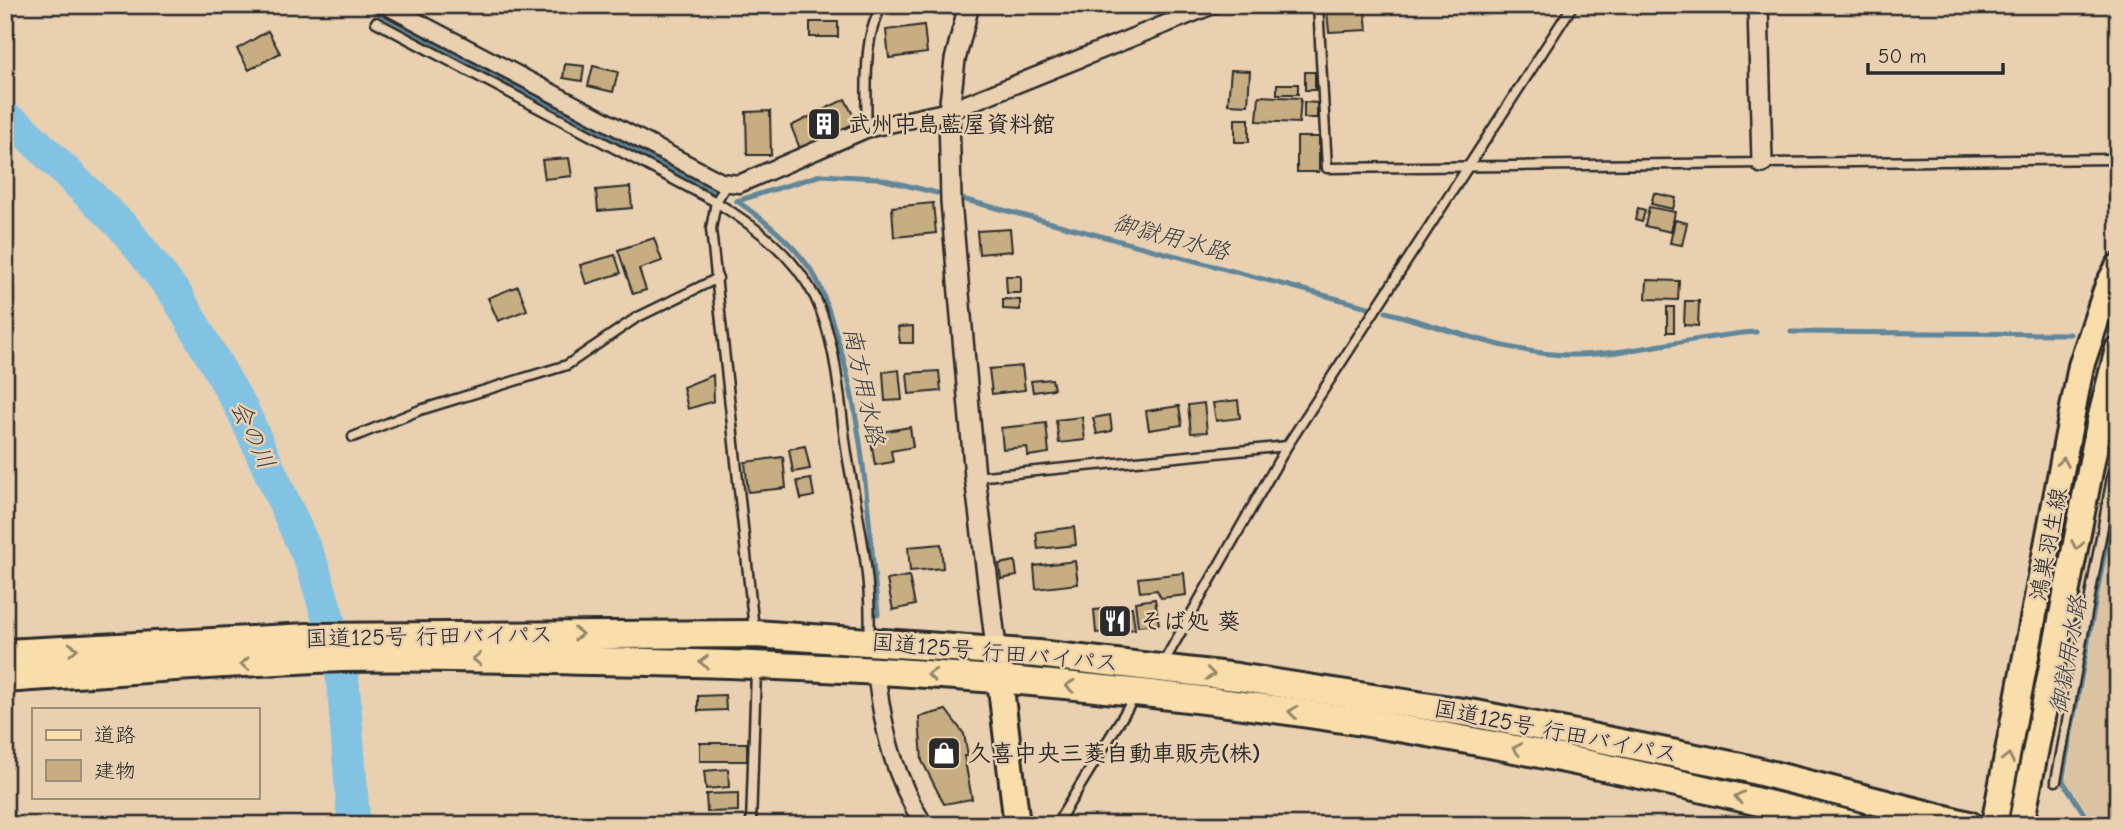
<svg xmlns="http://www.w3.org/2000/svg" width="2123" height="830" viewBox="0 0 2123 830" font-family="'Comic Neue','Klee One',sans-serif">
	<rect width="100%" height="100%" fill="#e9d0b1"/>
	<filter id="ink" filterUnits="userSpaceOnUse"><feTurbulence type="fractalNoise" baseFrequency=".0143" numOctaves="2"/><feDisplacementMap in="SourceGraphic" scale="14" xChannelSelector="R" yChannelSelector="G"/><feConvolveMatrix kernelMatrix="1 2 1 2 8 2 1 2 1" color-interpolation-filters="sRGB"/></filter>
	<g filter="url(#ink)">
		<path fill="#dbc3a1" d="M2118,498V825H2108L2093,821L2066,780Z"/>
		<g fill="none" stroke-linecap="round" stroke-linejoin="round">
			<g stroke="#5f8699" stroke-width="5">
				<path d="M364,5L715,193"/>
				<path d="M962,199L1372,308"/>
				<path d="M737,201C764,220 792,242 811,270C822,286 827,306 833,324C864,417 868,518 878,614"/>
				<path d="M737,201L821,175L877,178L937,193"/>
				<path d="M1386,312C1444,327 1514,356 1574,355C1636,354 1695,336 1756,332"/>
				<path d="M1791,332L2070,334"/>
				<path d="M2095,825L2090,823L2063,781V776L2118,481"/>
			</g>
			<path stroke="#82c3e3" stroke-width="33" d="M5,118L21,128L125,229L177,296L243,411L313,567L329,621L343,681L354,825"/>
		</g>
		<g fill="#c7ae82" stroke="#2b2b2b" stroke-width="2">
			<path d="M1365,9L1367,30L1329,32L1327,11Z"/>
			<rect x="810" y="22" width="28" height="15"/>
			<path d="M924,25L927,53L889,58L886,30Z"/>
			<path d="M268,31L280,53L249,70L237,49Z"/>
			<path d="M565,64L584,66L582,81L563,78Z"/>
			<path d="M593,66L618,72L613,92L588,86Z"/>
			<path d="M1231,70L1250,71L1248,105L1228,104Z"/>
			<rect x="1305" y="72" width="10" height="18"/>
			<rect x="1277" y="84" width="21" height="10"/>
			<path d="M1259,96L1301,98L1299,123L1257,121Z"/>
			<path d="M845,99L857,123L801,151L791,126Z"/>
			<path d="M1304,102L1317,103V118H1304Z"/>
			<path d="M770,111L771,155H747L746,112Z"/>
			<rect x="1235" y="119" width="14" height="23"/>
			<rect x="1297" y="137" width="22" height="35"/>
			<path d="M569,158L572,176L545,179L542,160Z"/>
			<path d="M630,187L632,208L598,211L596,190Z"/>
			<path d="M1654,193L1676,198L1673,209L1651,204Z"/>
			<path d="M933,203L936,233L894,237L892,207Z"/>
			<path d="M1649,207L1675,212L1671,232L1645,226Z"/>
			<path d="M1638,208L1645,210L1642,222L1635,220Z"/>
			<path d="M1675,220L1687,223L1682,245L1670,243Z"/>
			<path d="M1010,229L1012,251L979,254L977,231Z"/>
			<path d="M654,238L662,261L639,269L646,290L633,294L618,250Z"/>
			<path d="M615,255L621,273L586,284L580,265Z"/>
			<path d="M1006,276H1021V293H1007Z"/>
			<path d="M1647,280L1679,281L1678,300L1646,299Z"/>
			<path d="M518,286L527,310L498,321L488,298Z"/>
			<path d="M1003,299L1020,300V310L1003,309Z"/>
			<path d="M1685,301H1699L1698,326L1684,325Z"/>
			<rect x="1667" y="307" width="7" height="25"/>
			<path d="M913,326V343H900L898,327Z"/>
			<path d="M1022,366L1025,390L992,394L989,369Z"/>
			<path d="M899,370L902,400L885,401L883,372Z"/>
			<path d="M939,371L941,391L909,394L907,373Z"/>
			<path d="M713,375L714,401L688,409L683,387Z"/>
			<path d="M1052,379L1054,389L1033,392L1031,381Z"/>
			<path d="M1238,400L1240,418L1216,421L1213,403Z"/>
			<path d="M1204,403L1207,432L1191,433L1188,405Z"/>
			<path d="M1179,406L1182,425L1149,430L1146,411Z"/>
			<path d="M1110,415L1112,431L1097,434L1093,418Z"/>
			<path d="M1082,417L1085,440L1059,443L1056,420Z"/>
			<path d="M1046,423L1049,453L1028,456L1027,447L1003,449L1001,428Z"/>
			<path d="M910,427L913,447L891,451L893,462L875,465L870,434Z"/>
			<path d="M805,446L810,469L793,472L789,449Z"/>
			<path d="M783,457L786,488L748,492L745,462Z"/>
			<path d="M811,479L814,496L801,499L797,481Z"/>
			<path d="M1074,527L1076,545L1038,549L1036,532Z"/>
			<path d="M941,544L943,568L910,571L908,547Z"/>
			<path d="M1015,561L1017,576L1001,579L999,564Z"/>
			<path d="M1075,561L1078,584L1036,589L1034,566Z"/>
			<path d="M1184,573L1186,595L1161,598L1157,590L1140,592L1138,578Z"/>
			<path d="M909,576L915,605L893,610L887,580Z"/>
			<path d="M1155,599L1159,624L1138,626L1135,602Z"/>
			<path d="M1132,607L1135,629L1096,633L1094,610Z"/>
			<path d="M725,695L726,710L698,711V696Z"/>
			<path d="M946,710L964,734L968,756H964L972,799L944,804L922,761L919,717Z"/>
			<rect x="700" y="743" width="47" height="18"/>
			<path d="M728,769L729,787L706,789L704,771Z"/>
			<path d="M738,793V811L707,812L706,794Z"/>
		</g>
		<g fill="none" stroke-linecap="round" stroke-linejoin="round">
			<g stroke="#2b2b2b" stroke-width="13">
				<g id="service">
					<path d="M1318,5L1327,168L2118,159"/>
					<path d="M376,22L716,202C756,227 793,254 815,297C838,345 839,402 847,454C857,514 873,578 869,639"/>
					<path d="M866,129C868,91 861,37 883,5"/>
					<path d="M727,183L716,202L711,229L754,629"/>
					<path d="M353,437L420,410L567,365L636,318L718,278"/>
					<path d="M975,477L1287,446"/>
					<path d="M1162,665L1287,446L1573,5"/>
					<path d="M2056,781L2118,445"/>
					<path d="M751,825L756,670"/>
					<path d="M1056,825L1134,698"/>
				</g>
			</g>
			<g stroke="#2b2b2b" stroke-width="21">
				<g id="minor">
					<path d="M385,5L721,182L739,184L866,129L949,111L1213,5"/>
					<path d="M876,671C883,729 893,775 924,825"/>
				</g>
			</g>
			<g stroke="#2b2b2b" stroke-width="24">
				<g id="tertiary">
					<path d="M969,5L955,60L949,111L951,201L975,477L1000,680"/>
					<path d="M1758,5L1762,163"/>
				</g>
			</g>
			<g stroke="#2b2b2b" stroke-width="30">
				<g id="primary">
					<path d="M1000,680L1017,825"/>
					<path d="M1994,825L2081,366L2108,285L2118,267"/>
					<path d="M2021,825L2100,420L2118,349"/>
				</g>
			</g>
			<g stroke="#2b2b2b" stroke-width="32">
				<g id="trunk">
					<path d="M5,653L308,637L755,634L1038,654L1237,677L1476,714L1741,767L1969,825"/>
					<path d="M5,679C117,671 229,662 342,658C426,656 510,659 594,661C837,664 1081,680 1322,716C1501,742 1678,781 1853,825"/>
				</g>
			</g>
			<use href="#service" stroke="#e9d0b1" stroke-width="8"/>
			<use href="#minor" stroke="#e9d0b1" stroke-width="16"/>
			<use href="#tertiary" stroke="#e9d0b1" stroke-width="19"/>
			<use href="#primary" stroke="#f9deab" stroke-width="24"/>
			<use href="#trunk" stroke="#f9deab" stroke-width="26"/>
		</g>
		<defs><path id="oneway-chevron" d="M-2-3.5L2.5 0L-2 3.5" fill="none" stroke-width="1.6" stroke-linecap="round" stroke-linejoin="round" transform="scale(1.75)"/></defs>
		<g stroke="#92846b">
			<use href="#oneway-chevron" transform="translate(2063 462) rotate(-80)"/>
			<use href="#oneway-chevron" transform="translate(2077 545) rotate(101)"/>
			<use href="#oneway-chevron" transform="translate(578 634)"/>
			<use href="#oneway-chevron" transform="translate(73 649) rotate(-3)"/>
			<use href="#oneway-chevron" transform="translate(477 659) rotate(-179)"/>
			<use href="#oneway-chevron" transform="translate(704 662) rotate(-179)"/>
			<use href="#oneway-chevron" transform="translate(245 664) rotate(177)"/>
			<use href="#oneway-chevron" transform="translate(1210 674) rotate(7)"/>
			<use href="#oneway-chevron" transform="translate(932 675) rotate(-176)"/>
			<use href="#oneway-chevron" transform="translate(1070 686) rotate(-175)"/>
			<use href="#oneway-chevron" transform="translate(1293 712) rotate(-173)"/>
			<use href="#oneway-chevron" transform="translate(1517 749) rotate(-169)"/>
			<use href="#oneway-chevron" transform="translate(2008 758) rotate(-78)"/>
			<use href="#oneway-chevron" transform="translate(1739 797) rotate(-167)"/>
		</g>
	</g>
	<defs>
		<g id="building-square" transform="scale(1.75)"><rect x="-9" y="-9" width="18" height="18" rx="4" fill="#2b2b2b" stroke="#e9d0b1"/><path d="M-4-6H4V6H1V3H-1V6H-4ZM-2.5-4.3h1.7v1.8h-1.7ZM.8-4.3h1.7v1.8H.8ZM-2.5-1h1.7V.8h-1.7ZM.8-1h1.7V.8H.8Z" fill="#fff"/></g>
		<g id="restaurant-square" transform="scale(1.75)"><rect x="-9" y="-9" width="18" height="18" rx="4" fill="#2b2b2b" stroke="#e9d0b1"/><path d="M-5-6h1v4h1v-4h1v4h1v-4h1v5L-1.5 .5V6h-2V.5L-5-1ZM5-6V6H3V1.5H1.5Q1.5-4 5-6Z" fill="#fff"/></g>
		<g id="shop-square" transform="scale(1.75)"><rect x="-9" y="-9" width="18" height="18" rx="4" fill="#2b2b2b" stroke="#e9d0b1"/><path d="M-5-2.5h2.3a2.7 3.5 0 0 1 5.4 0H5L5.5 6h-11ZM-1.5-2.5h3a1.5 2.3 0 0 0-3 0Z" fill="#fff"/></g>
	</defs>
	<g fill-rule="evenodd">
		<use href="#building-square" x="824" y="124"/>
		<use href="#restaurant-square" x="1115" y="621"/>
		<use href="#shop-square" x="944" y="753"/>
	</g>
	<g text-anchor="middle" stroke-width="5" stroke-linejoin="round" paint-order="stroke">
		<g font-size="23" font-weight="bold" fill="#2b2b2b" stroke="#e9d0b1" text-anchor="start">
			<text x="848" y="132">武州中島藍屋資料館</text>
			<text x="1140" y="629">そば処 葵</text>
			<text x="968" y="761">久喜中央三菱自動車販売(株)</text>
		</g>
		<g font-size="23" fill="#2b2b2b" stroke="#e9d0b1">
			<text transform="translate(2048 544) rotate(-79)" y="8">鴻巣羽生線</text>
			<text transform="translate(429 636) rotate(-1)" y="8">国道125号 行田バイパス</text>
			<text transform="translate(995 652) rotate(5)" y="8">国道125号 行田バイパス</text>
			<text transform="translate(1556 731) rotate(11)" y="8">国道125号 行田バイパス</text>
		</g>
		<g font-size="24" font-style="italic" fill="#384247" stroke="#e9d0b1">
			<text transform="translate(1171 237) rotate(15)" y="8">御獄用水路</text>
			<text transform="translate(864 386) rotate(78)" y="8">南方用水路</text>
			<text transform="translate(253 435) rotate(65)" y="8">会の川</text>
			<text transform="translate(2068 655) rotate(-80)" y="8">御獄用水路</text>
		</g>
	</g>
	<rect width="2123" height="830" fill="none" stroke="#e9d0b1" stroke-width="28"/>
	<rect x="14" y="14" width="2095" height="802" fill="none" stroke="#2b2b2b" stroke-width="2.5" filter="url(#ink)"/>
	<rect x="32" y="708" width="228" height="91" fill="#e9d0b1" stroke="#9d8e7b" stroke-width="2"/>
	<rect x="46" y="730" width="35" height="10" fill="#f9deab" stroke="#9d8e7b" stroke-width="2"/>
	<text x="94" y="742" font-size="21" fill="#2b2b2b">道路</text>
	<rect x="46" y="760" width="35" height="21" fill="#c7ae82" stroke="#9d8e7b" stroke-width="2"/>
	<text x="94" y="778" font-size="21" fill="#2b2b2b">建物</text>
	<path d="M1868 63v10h135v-10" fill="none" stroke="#2b2b2b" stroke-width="3.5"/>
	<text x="1878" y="63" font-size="21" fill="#2b2b2b" stroke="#e9d0b1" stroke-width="5" paint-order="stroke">50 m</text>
</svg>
